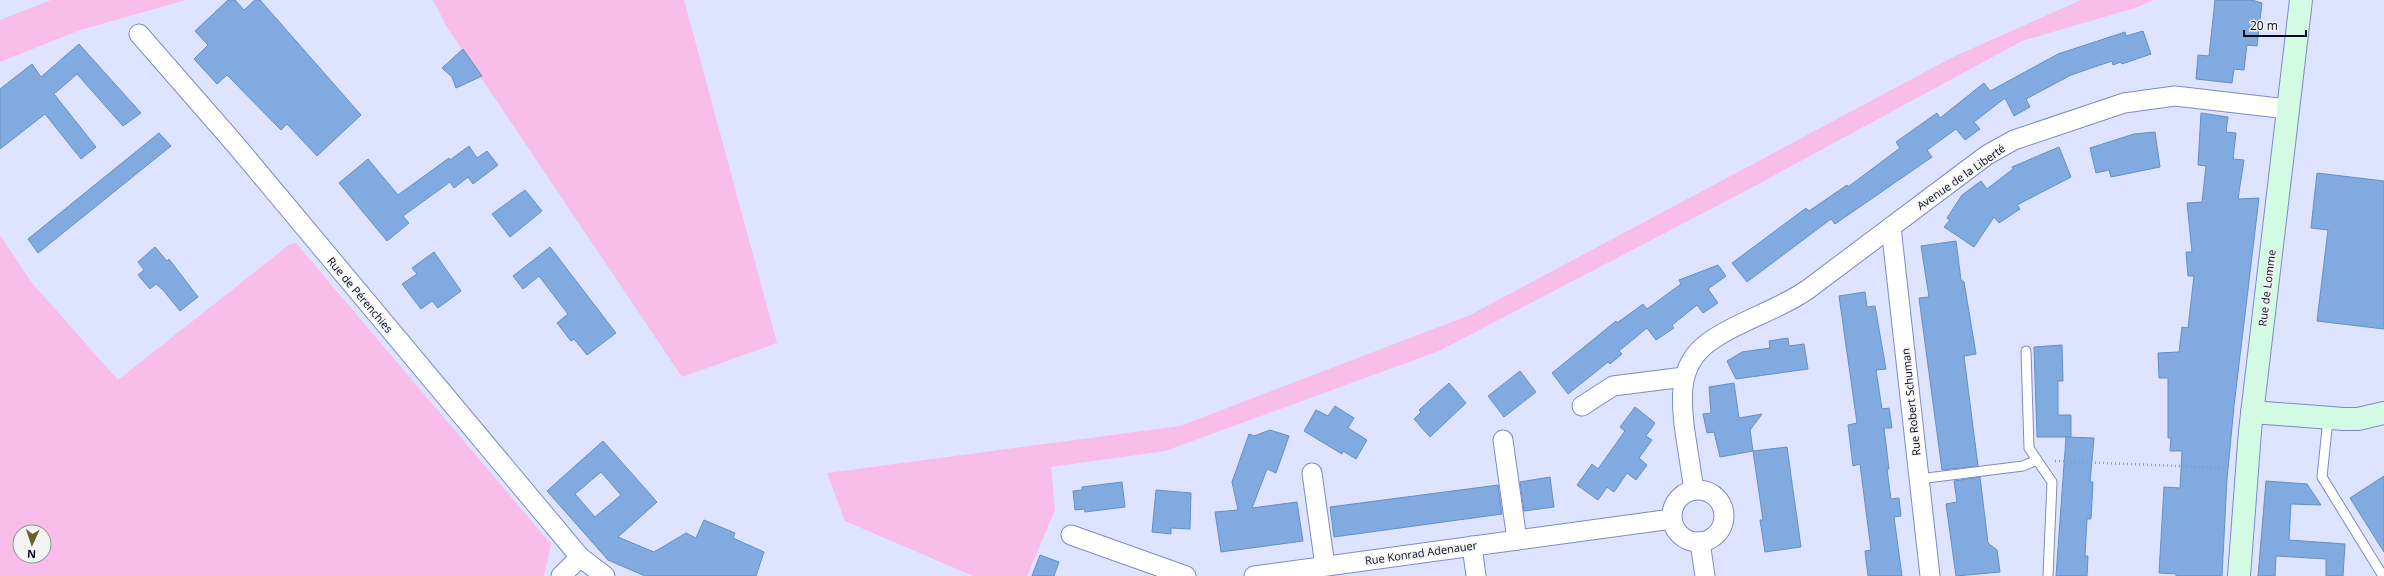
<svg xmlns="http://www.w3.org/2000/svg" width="2384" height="576" viewBox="0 0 2384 576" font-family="'Open Sans',sans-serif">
	<rect width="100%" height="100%" fill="#dee4ff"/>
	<g fill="#f8bde9" fill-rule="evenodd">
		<path d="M51,0H186L80,30L0,62V20Z"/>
		<path d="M433,0H684L777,343L682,377L447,27Z"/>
		<path d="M2081,0H2154L2135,8L2022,41L1751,188L1439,351L1165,451L1051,467L1055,510L1027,576H973L845,521L827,473L1180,426L1470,315L1953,57Z"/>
		<path d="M0,235L32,283L118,380L290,244L296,243L551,544L544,576H0ZM20,532H44V556H20Z"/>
	</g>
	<g fill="#80aae0" stroke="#668fc3" fill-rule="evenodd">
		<path d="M228,0H235L244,10L255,0H260L361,115L317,156L287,124L281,130L227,75L217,84L194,59L208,45L195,31Z"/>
		<path d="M2215,0H2252L2262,3L2257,46L2247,45L2244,70L2234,69L2232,83L2196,79L2198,55L2209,56Z"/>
		<path d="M2143,31L2151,54L2122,64L2121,62L2113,65L2112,61L2071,75L2026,99L2030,107L2014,116L2005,98L1974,122L1980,129L1965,140L1956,129L1927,150L1932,157L1835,224L1831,219L1747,282L1732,263L1806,208L1809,211L1847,185L1848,187L1900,148L1896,142L1937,113L1940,118L1984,83L1990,91L2058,54L2125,32L2126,36Z"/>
		<path d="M79,44L141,113L123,126L77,74L54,94L96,147L81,159L45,114L0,149V89L32,64L41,77Z"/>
		<path d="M463,49L482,76L456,88L452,77L442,68Z"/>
		<path d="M2201,113L2228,117L2226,132L2236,133L2233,159L2244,160L2238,199L2259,198L2234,406L2227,479L2222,576H2176V574L2159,573L2164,487L2180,488L2182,451H2170L2171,438H2168V378H2159L2158,353L2179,352L2182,327L2188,328L2194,276H2188L2186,252H2192L2187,203L2202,202L2206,166L2198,165Z"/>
		<path d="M2155,132L2160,167L2111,177L2109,170L2096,173L2090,148L2134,134Z"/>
		<path d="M159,133L171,146L38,253L28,239Z"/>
		<path d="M469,146L477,158L487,151L498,165L473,184L468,177L454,188L450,182L403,216L409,223L387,241L339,183L368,159L398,195L449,158L450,160Z"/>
		<path d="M2059,147L2071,177L2017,205L2020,209L1999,223L1994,217L1974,247L1944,227L1950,220L1947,218L1962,195L1981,181L1987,189L2013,169L2012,167Z"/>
		<path d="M2317,173L2384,181V329L2317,321L2328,230L2311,228Z"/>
		<path d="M525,190L542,211L510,237L492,214Z"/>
		<path d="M1956,241L1961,280L1964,282L1976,354L1964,356L1978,466L1942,470L1919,298L1929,297L1921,246Z"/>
		<path d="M155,247L167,261L169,259L198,297L180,311L163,290L156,284L150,289L138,275L144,270L138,262Z"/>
		<path d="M550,247L616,333L587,355L574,339L571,341L557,323L568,314L539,276L523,289L513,276Z"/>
		<path d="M434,252L461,291L438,308L432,301L421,309L402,284L417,274L412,268Z"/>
		<path d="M1718,265L1726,276L1708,289L1718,303L1703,313L1697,305L1672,325L1674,328L1656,340L1647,328L1619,351L1622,354L1610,364L1608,362L1568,394L1552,373L1616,321L1617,323L1643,304L1647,309L1681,284L1679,280Z"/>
		<path d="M1865,292L1867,307L1875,306L1886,369L1876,370L1882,409L1889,408L1892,428H1884L1889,469H1887L1891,499L1899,498L1901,516L1894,517L1902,576H1868L1865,551L1871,550L1860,464L1853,466L1848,425L1857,423L1839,296Z"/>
		<path d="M1788,338L1789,346L1804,344L1808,369L1736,379L1727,361L1742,352L1770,348L1769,341Z"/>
		<path d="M2062,345L2063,381H2058V415H2071V437H2037L2034,347Z"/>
		<path d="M1520,371L1536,392L1504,417L1488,396Z"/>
		<path d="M1449,383L1466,403L1430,437L1414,419L1421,412L1419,410Z"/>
		<path d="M1734,383L1739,418L1762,414L1750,430L1753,451L1787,447L1801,547L1765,552L1760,520H1763L1753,451L1720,457L1714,432L1707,433L1703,414L1711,413L1709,387Z"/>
		<path d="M1335,406L1354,418L1348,428L1367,440L1356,459L1343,451L1342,454L1304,431L1316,410L1328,416Z"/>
		<path d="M1635,407L1655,423L1646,436L1652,440L1639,458L1647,465L1636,480L1627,473L1614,492L1607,487L1598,500L1577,485L1592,464L1598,469L1625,431L1620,427Z"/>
		<path d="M1270,430L1289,436L1276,473L1267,469L1252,508L1297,502L1303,541L1221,552L1215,512L1238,510L1232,482L1249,434L1254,436Z"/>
		<path d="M2066,437L2094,438L2090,482H2093L2091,519H2087L2085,556H2088L2087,576H2056Z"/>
		<path d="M603,441L657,502L618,537L654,552L686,533L696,538L704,520L735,533L733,538L764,552L756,576H645L608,560L547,491ZM601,472L621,495L595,517L575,494Z"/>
		<path d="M2384,476V552L2350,498Z"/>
		<path d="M1550,477L1554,507L1524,511L1520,482Z"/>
		<path d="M1980,477L1988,543L1997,550L2000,572L1956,576L1946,504L1957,502L1954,481Z"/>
		<path d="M2266,481L2307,484L2321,505L2291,504L2289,540L2345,544L2343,576H2326V559L2276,556L2275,576H2258Z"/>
		<path d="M1122,482L1125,507L1085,512L1084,509L1075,510L1073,491L1082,490V487Z"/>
		<path d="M1498,485L1502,514L1334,537L1330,507Z"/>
		<path d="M1156,490L1191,493L1190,529L1171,528V534L1152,532Z"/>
		<path d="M1040,555L1059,562L1054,576H1032Z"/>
	</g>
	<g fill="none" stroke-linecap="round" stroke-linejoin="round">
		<g stroke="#7e8ac6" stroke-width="11">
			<g id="lane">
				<path d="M2026,351L2029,448L2037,460"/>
				<path d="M2328,419L2322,477L2383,576"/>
				<path d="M1919,479L2023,466L2037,460L2052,482L2048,576"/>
			</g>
		</g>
		<g stroke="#7e8ac6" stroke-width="21">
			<g id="street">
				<path d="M139,34L235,144L580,557L605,576"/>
				<path d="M1891,227L1930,576"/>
				<path d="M1582,406L1613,386L1684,377"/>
				<path d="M1503,440L1517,540"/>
				<path d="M1312,473L1325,566"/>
				<circle cx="1698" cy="516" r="26"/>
				<path d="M1694,490C1691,471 1688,452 1685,432C1680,395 1678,360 1715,338C1744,319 1778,310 1807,290L1987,155L2014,140L2124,103L2175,96L2288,109"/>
				<path d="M1071,535L1186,576"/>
				<path d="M1700,542L1705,576"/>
				<path d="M1472,546L1476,576"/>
				<path d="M561,576L580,557"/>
				<path d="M1254,576L1672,519"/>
			</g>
		</g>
		<g stroke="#7e8ac6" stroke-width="24">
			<g id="secondary">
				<path d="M2252,412L2344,419H2358L2384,413"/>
				<path d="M2239,576L2250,431L2301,0"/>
			</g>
		</g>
		<path stroke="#9498b1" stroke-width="2.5" stroke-dasharray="1 3" stroke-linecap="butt" d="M2055,461L2226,468"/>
		<use href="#lane" stroke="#fff" stroke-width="9"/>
		<use href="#street" stroke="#fff" stroke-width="19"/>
		<use href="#secondary" stroke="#d3fbe4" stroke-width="22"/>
	</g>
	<g text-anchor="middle" stroke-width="3" stroke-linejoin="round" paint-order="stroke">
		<g font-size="11" fill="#090b21" stroke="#f2f3f2">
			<text transform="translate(1961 177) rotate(-35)" y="4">Avenue de la Liberté</text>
			<text transform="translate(2267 288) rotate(-83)" y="4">Rue de Lomme</text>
			<text transform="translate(360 295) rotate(50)" y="4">Rue de Pérenchies</text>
			<text transform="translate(1911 402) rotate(-96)" y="4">Rue Robert Schuman</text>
			<text transform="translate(1421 553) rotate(-8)" y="4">Rue Konrad Adenauer</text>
		</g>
	</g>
	<g transform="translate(32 544) rotate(183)"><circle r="19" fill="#f2f3f2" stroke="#95969e"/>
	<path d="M0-3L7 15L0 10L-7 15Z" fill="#6c602d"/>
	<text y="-6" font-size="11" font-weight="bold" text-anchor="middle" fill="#090b21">N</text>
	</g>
	<path d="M2244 30v6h62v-6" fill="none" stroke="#090b21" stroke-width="2"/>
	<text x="2250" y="30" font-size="12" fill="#090b21" stroke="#f2f3f2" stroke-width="3" paint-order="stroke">20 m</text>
</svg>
